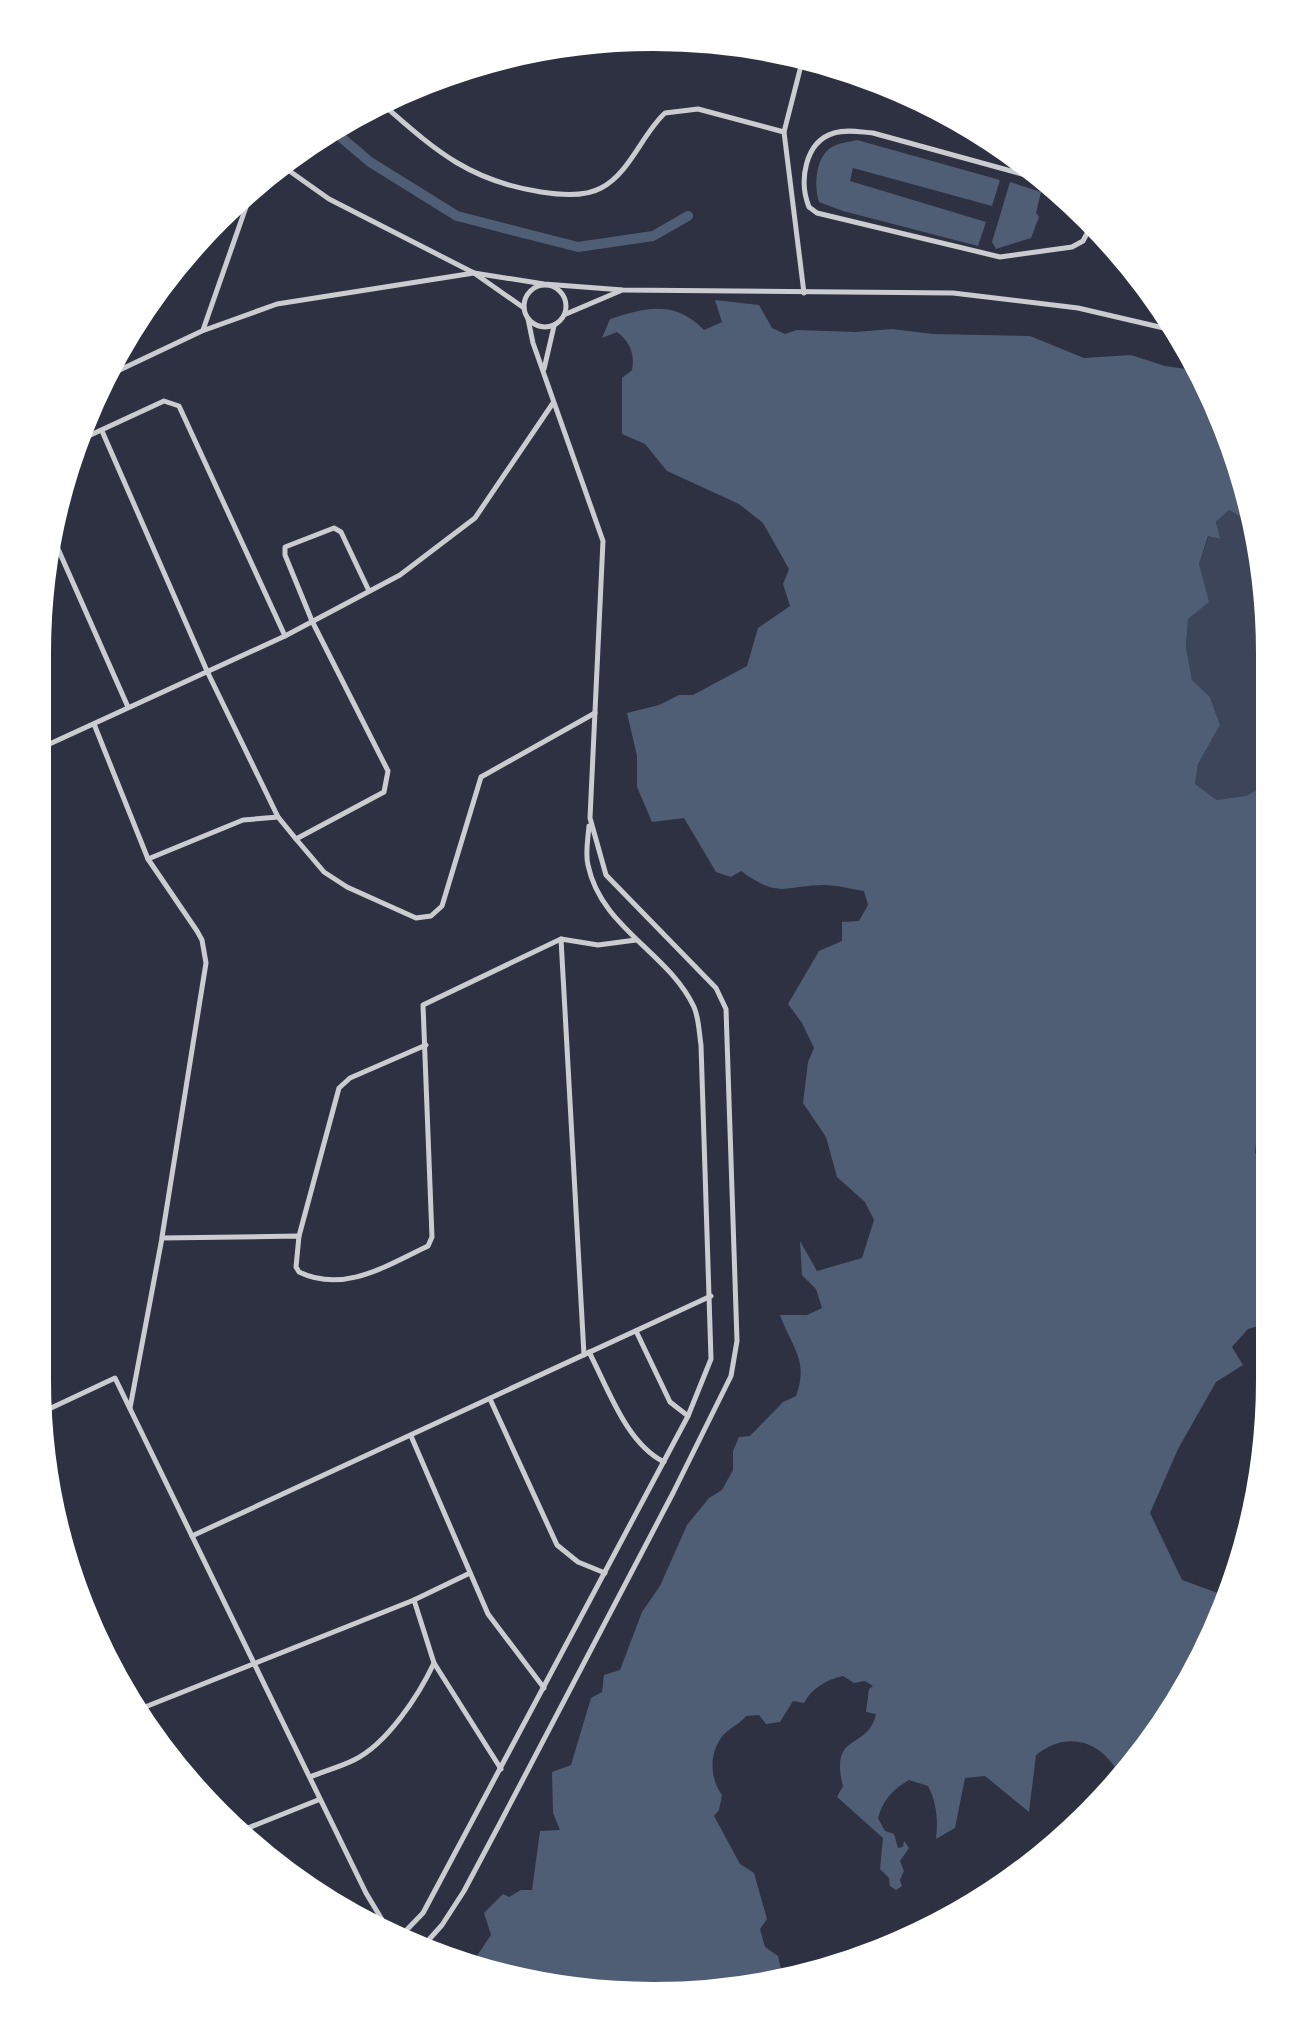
<svg xmlns="http://www.w3.org/2000/svg" width="1307" height="2033" viewBox="0 0 1307 2033" font-family="Rubik,sans-serif">
	<rect width="100%" height="100%" fill="#2d3142"/>
	<path fill="#3c4559" d="M1229,510L1254,524L1278,613L1277,779L1246,797L1217,800L1195,784L1198,764L1220,725L1210,697L1192,680L1186,647L1188,619L1208,602L1199,564L1209,535L1218,539L1216,522Z"/>
	<g fill="#4f5d75">
		<path d="M857,140L1000,180L992,206L853,168L850,181L986,222L978,246L843,211L819,202C814,186 815,157 832,147C838,143 850,142 857,140Z"/>
		<path d="M1010,182L1041,192L1036,213L1039,217L1031,238L996,249L992,242Z"/>
		<path d="M715,300L759,305L772,328L785,334L797,330L855,332L892,329L933,334L1030,336L1084,358L1131,355L1165,366L1200,371L1214,389H1218L1254,524L1229,510L1216,522L1220,539L1208,536L1199,564L1209,602L1188,619L1186,647L1192,680L1210,697L1220,725L1198,764L1195,784L1217,800L1246,796L1277,779L1276,1125L1257,1134L1255,1153L1272,1165L1275,1187V1321L1248,1329L1232,1347L1243,1365L1216,1382L1178,1449L1150,1513L1182,1580L1237,1600L1232,1620L1125,1790C1113,1747 1073,1725 1036,1755L1029,1812L985,1776L965,1778L955,1828L936,1839C938,1820 937,1803 928,1786L909,1780C892,1790 884,1799 878,1818L885,1831L894,1834L898,1848L903,1847L904,1841L909,1848L900,1861L904,1871L900,1880L902,1886L896,1890L890,1886L889,1878L880,1869L883,1838L837,1797L843,1786C829,1731 868,1751 876,1714L866,1712L869,1689L873,1686L865,1681L854,1683L843,1676C827,1679 811,1689 804,1703L793,1701L780,1722L766,1724L759,1715L746,1716C739,1725 727,1729 721,1738C709,1755 710,1779 722,1795L719,1810L714,1816L740,1864L754,1873L767,1919L760,1929L765,1947L778,1956L785,1987L613,2004L464,1975L491,1935L484,1913L503,1894L509,1897L521,1890H532L540,1831L560,1830L553,1813L552,1772L571,1765L591,1698L602,1692L604,1675L620,1670L642,1612L660,1586L687,1525L709,1498L722,1490L733,1470V1451L739,1437L750,1436L783,1402L796,1396C809,1360 792,1348 780,1315H807L822,1308L816,1289L802,1275L800,1241L817,1271L862,1258L874,1220L865,1202L837,1177L826,1137L803,1103L808,1062L814,1048L802,1023L788,1004L819,951L842,941V922L859,921L868,905L864,891C851,889 836,885 824,885C782,886 780,899 741,871L731,877L716,872L684,818L652,822L637,787V756L627,713L659,705L679,695H693L747,666L758,628L790,606L783,584L789,569L763,523L739,504L667,471L645,444L622,434V378L632,370C635,354 630,342 617,332L602,338L610,319C647,307 675,300 704,330L722,322Z"/>
	</g>
	<g fill="none" stroke-linecap="round" stroke-linejoin="round">
		<path stroke="#4f5d75" stroke-width="10" d="M330,128L370,162L457,216L578,247L653,236L688,216"/>
		<g stroke="#caccd0" stroke-width="5">
			<path d="M372,95C430,145 463,180 541,192C560,195 585,197 601,188C630,173 642,134 665,113L698,109L784,132L804,293"/>
			<path d="M784,132L804,54"/>
			<path d="M281,165L329,199L474,273L524,308"/>
			<path d="M1069,187L873,133C860,132 847,129 834,133C804,142 799,182 809,207L817,213L1000,257L1072,247L1083,241L1094,220"/>
			<path d="M1123,256L1120,263L1131,267"/>
			<circle cx="545" cy="306" r="21"/>
			<path d="M566,314L620,291"/>
			<path d="M203,330L253,187"/>
			<path d="M544,369L554,326"/>
			<path d="M90,384L202,331L277,304L474,273L544,284L623,290L953,293L1078,308L1181,332"/>
			<path d="M102,431L207,671L278,817L296,839L384,792L388,771L312,621L285,555V547L334,528L341,532L369,591"/>
			<path d="M71,444L164,401L179,406L285,636"/>
			<path d="M47,524L128,707"/>
			<path d="M94,724L148,859"/>
			<path d="M32,752L285,636L400,575L475,518L553,403"/>
			<path d="M296,839L324,872L347,887L416,918L431,916L442,906L481,777L595,713"/>
			<path d="M561,939L584,1355"/>
			<path d="M299,1236L339,1088L350,1078L426,1045"/>
			<path d="M162,1237L206,963L202,940L197,931L148,859L243,820L278,817"/>
			<path d="M636,1331L670,1402L688,1416"/>
			<path d="M589,1352C608,1388 626,1443 664,1462"/>
			<path d="M490,1399L557,1545L578,1562L605,1573"/>
			<path d="M130,1408L162,1238L299,1236L296,1267L299,1272C344,1294 388,1265 428,1246L432,1237L423,1005L561,939L598,945L636,940"/>
			<path d="M34,1416L115,1378L366,1893L384,1923L403,1934"/>
			<path d="M411,1436L488,1614L544,1688"/>
			<path d="M192,1536L711,1296"/>
			<path d="M54,1542L165,1761"/>
			<path d="M434,1663L501,1769"/>
			<path d="M140,1709L414,1600L470,1573"/>
			<path d="M310,1777C324,1771 340,1767 354,1760C387,1744 419,1695 434,1663L414,1600"/>
			<path d="M233,1834L318,1800"/>
			<path d="M395,1942L423,1913L688,1416L711,1359L701,1045C699,1033 699,1018 694,1007C668,952 601,928 588,865C585,853 588,839 589,826"/>
			<path d="M417,1953L442,1925L464,1891L498,1827L673,1493L731,1376L737,1341L726,1009L716,988L606,875L590,818L603,541L533,343L528,319"/>
		</g>
	</g>
	<path d="M0 0H1307V2033H0ZM653 45H654A608 608 0 0 1 1262 653V1380A608 608 0 0 1 654 1988H653A608 608 0 0 1 45 1380V653A608 608 0 0 1 653 45Z" fill="#fff" fill-rule="evenodd"/>
	<path fill="none" stroke="#fff" stroke-width="12" d="M653 45H654A608 608 0 0 1 1262 653V1380A608 608 0 0 1 654 1988H653A608 608 0 0 1 45 1380V653A608 608 0 0 1 653 45Z"/>
</svg>
